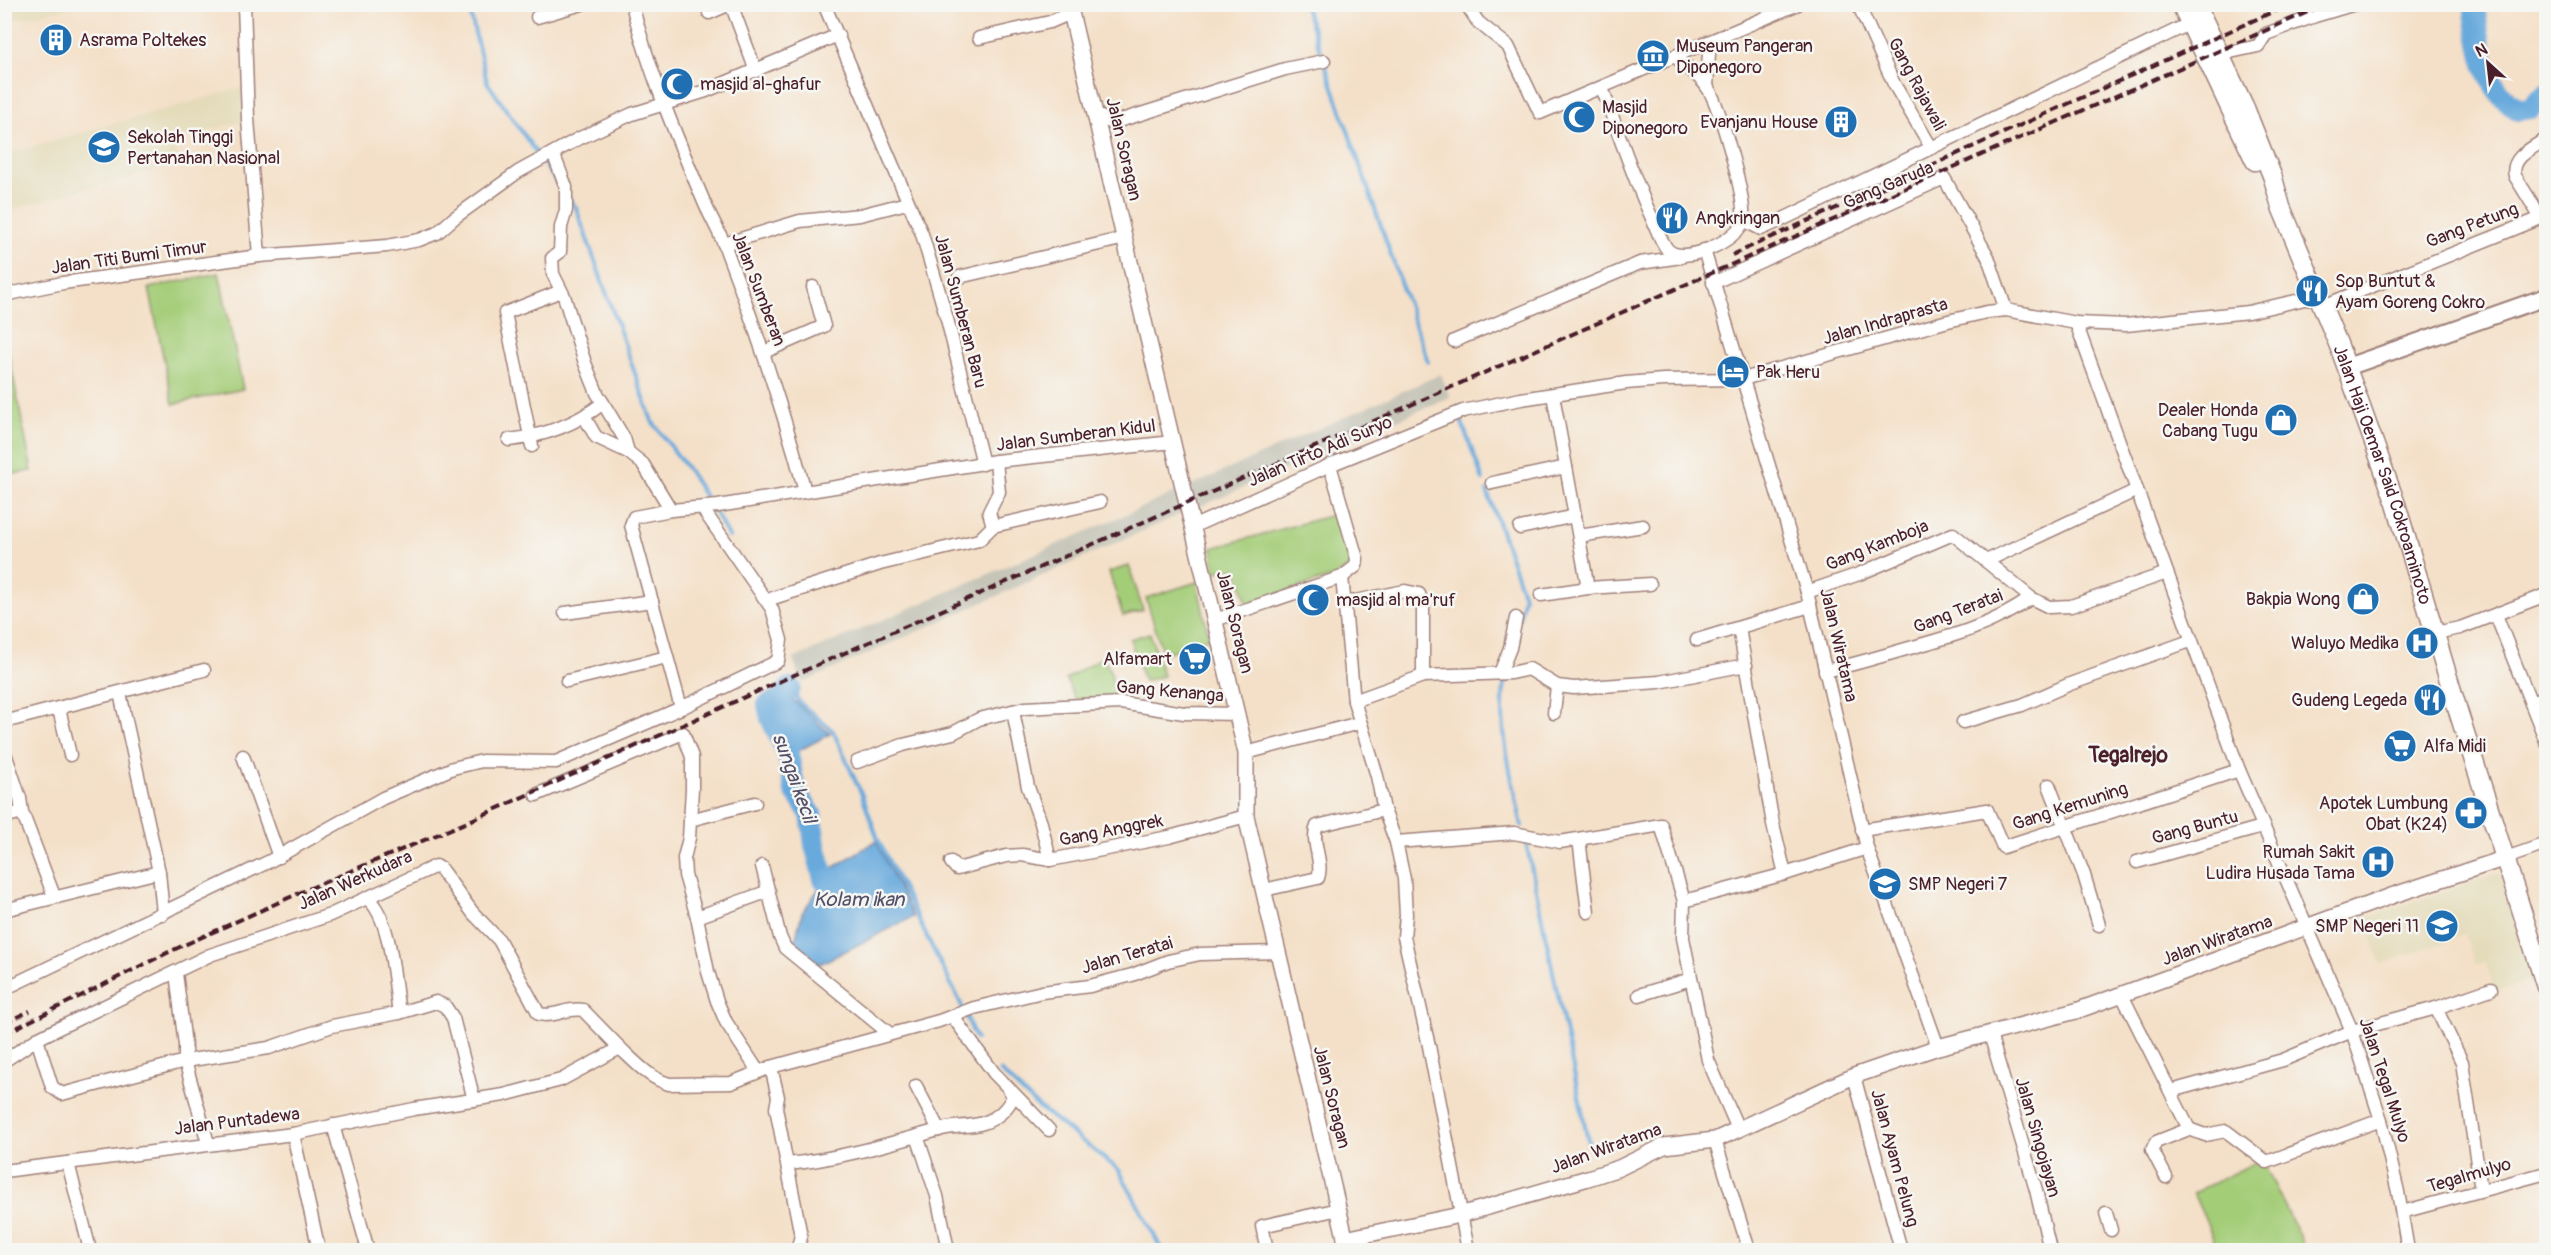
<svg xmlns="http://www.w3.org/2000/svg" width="2551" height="1255" viewBox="0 0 2551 1255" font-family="Pangolin,sans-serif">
	<rect width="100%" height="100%" fill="#f6f6f2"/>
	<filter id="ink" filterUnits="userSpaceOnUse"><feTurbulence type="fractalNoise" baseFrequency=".0167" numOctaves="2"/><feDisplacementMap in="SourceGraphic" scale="12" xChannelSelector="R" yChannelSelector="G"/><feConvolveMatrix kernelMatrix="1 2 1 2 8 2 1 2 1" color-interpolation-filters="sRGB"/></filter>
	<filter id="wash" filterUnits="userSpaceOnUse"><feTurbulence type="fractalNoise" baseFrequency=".008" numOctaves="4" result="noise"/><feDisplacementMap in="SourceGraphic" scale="24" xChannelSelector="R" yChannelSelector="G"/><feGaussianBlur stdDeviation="1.35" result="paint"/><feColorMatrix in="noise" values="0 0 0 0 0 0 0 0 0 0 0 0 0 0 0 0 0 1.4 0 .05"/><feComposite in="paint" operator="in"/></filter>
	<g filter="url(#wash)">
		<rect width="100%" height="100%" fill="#f4e0c8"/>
		<g fill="#e4dbba">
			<path d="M5,4L79,5L5,23Z"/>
			<path d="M244,87V121L174,139L179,164L5,211V154Z"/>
			<path d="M2499,873L2534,979L2495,992L2485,962L2475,965L2465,935L2380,964L2365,918Z"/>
		</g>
		<g fill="#c6c5b8">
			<path d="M1441,374L1450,397L1192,510L1186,488Z"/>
			<path d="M1177,492L1183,513L802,683L793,659Z"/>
		</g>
		<g fill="#a4cd78" stroke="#777652" stroke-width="1.5">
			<path d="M219,273L243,389L173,404L149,288Z"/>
			<path d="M4,331L32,471L7,475L4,460Z"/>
			<path d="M1340,513L1354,562L1335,576L1247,604L1237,568L1215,572L1212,548Z"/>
			<path d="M1129,566L1143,610L1123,616L1109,572Z"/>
			<path d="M1197,582L1209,638L1163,654L1146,598Z"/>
			<path d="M1150,633L1163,676L1144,681L1130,639Z"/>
			<path d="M1103,657L1111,673L1115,697L1075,699L1066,679Z"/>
			<path d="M2262,1159L2306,1250H2219L2193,1193Z"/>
		</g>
		<g fill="#69aadd" stroke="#5a6484" stroke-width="1.5">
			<path d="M789,696L830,734L794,753L783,738L769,708Z"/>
			<path d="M876,841L913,917L814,967L795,941L802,913L822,884L826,872Z"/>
		</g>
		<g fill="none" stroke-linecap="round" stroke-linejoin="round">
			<g stroke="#69aadd" stroke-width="4">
				<path d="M468,4L487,82L561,188"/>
				<path d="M1304,4L1428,362"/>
				<path d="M569,199L576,208L652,421L689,471L709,503"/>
				<path d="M1461,420L1483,480"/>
				<path d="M1487,491L1524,596L1519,618"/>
				<path d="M713,509L729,537"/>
				<path d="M1506,675C1496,722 1512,780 1522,826"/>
				<path d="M790,688L800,703L833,731L862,795L879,842L960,1002L976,1039"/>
				<path d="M1526,842L1589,1145"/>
				<path d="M1000,1071L1034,1103L1119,1170L1162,1250"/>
			</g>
			<g stroke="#69aadd" stroke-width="22">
				<path d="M2474,4C2479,43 2483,88 2519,110L2530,108L2546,94"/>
				<path d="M790,688L782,698L768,705L771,718L788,754L795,791L811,814L815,845L824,879"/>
			</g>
		</g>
	</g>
	<g filter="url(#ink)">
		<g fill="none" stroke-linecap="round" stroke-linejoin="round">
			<g stroke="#9f807a" stroke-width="15">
				<g id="minor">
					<path d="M244,4L248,119L259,256"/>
					<path d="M632,4C648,69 678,141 704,202C710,216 718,229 724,244C755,325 782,407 805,491"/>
					<path d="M731,4L756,71"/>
					<path d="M824,4L922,234L947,319L983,464"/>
					<path d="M1466,4L1478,22L1508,46L1540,113L1798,4"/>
					<path d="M1858,4L1894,84L1931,147"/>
					<path d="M709,13L730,4"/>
					<path d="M537,17L582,4"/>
					<path d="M979,38L1050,22L1071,13"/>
					<path d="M1706,44L1709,53L1707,87"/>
					<path d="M2221,54L2258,46L2266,34L2315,16L2355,4"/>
					<path d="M1602,88C1618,131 1632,175 1651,216C1656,227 1660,240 1667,249C1681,267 1740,240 1743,220C1746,197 1720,108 1708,88C1700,76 1685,66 1675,56"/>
					<path d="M1095,114L1112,123L1285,69L1324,61"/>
					<path d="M553,153L566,187V210L561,227L560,252L552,258L553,274L564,296L585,363L597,393L624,438L628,452"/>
					<path d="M1743,220L1761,229L1777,222L2191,23"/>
					<path d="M724,244L800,221L860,215L907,203"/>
					<path d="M1704,250L1807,592L1867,848L1938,1047"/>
					<path d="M959,277L1125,238"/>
					<path d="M1713,283L1944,178L1988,257L2006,310"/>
					<path d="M4,295L63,283L259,256L387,246L419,240L437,233L454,218L518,172L578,139L632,114L706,91L838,35"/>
					<path d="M2323,306L2541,218L2515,176C2510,157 2533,148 2546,139"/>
					<path d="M2076,323L2239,770L2352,1031L2381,1120L2398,1192L2408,1250"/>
					<path d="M1454,341L1640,263L1681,257"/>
					<path d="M764,352L824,326L813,287"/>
					<path d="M1553,395L1588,588"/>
					<path d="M585,418L596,437L628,452L643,464L671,510"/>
					<path d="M509,440C544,436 575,425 603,403"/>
					<path d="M532,446L505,313L561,291"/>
					<path d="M1492,483L1566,467"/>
					<path d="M993,526L989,512L999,492L996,461"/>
					<path d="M1192,527L1330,465L1463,411L1521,399L1626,383L1663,380L1743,379L1948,321L1987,312L2006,310L2076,323L2126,325L2248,312L2318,296"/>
					<path d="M1520,528L1575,516"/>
					<path d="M1579,536L1643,526"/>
					<path d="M1986,561L2137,490"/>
					<path d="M1342,577L1354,701L1377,776L1384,810L1396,842L1514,833L1560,842L1661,825L1684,901L1683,938L1708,1060L1738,1129"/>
					<path d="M1807,592L1859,574L1953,534L2031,598L2049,607L2071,606L2167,573"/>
					<path d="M1541,595L1588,588L1650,584"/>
					<path d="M773,598L880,564L979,540L993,526L1100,502"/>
					<path d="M1345,603L1405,591L1419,594L1423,605V676"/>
					<path d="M565,613L652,601"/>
					<path d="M2496,615L2546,741"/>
					<path d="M1215,620L1342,577L1356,566L1357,559L1330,465"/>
					<path d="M1739,628L1773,824L1785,874"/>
					<path d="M2435,633L2460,628L2546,595"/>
					<path d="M1697,640L1810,606"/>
					<path d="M1825,671C1852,665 1879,657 1906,649C1950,637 1994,625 2031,598"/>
					<path d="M1500,673L1510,648L1516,618"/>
					<path d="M567,681L667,657"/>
					<path d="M120,693L159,872L163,914"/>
					<path d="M1354,701L1423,676L1511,673L1529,669L1557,686L1574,688L1659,682L1746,665"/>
					<path d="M2531,703L2546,697"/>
					<path d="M681,708L631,525L634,517L671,510L718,506L996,461L1173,442"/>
					<path d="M59,709L70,755"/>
					<path d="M1013,711L1028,787L1041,823L1050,860"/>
					<path d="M1554,713L1557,686"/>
					<path d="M4,722L204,670"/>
					<path d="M1963,722L2022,705L2070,684L2190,641"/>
					<path d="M4,750L20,798L22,812L54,896"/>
					<path d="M1246,753L1359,723"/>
					<path d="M243,756L279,857"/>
					<path d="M857,762L903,745L953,733L979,719L1025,708L1121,703L1184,713L1238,714"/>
					<path d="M2049,785L2084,875L2099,925"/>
					<path d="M536,795L683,733L692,757V789L689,838L684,858L685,875L697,917L708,972L717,1001L726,1022L758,1071"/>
					<path d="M4,817L22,812"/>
					<path d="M690,820L755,803"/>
					<path d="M1862,830L1987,810L2003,847L2239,770"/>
					<path d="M1579,839L1588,912"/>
					<path d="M1396,842L1404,879L1406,915L1404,937L1429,1046L1468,1250"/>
					<path d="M2506,858L2546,844"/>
					<path d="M951,862L957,869L1006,856L1022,855L1050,860L1169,837L1246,816"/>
					<path d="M2137,862L2262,827"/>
					<path d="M762,866L780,937L785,948L890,1034"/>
					<path d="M1264,890L1318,878C1324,862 1310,841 1317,826L1384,810"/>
					<path d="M367,898C392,918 394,983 399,1013"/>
					<path d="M1684,901L1785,874L1867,848"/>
					<path d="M4,910L159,872"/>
					<path d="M697,917L769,891"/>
					<path d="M176,973L185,1045V1061L208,1143"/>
					<path d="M4,989L270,861L383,798L453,768L482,761L556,762L681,708L778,661L781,640L772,609L702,508"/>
					<path d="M1639,995L1691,979"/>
					<path d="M2122,995L2189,1129L2156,1142L2152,1150L2166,1177"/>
					<path d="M2436,1008L2462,1062L2481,1190"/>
					<path d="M953,1017L994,1073L1049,1130"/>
					<path d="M1990,1034L2036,1190L2050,1250"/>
					<path d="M37,1039L52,1087L62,1094L185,1061L269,1048L332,1026L399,1013L436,1002L445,1006L453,1018L474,1100"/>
					<path d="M4,1061L37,1039L59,1028L210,955L330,915L436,866L440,868L473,913L499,940L539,1014C554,1018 567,1007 583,1010L620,1048"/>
					<path d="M771,1067L778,1097L776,1108L801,1236L797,1250"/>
					<path d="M1854,1076L1901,1250"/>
					<path d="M916,1086L939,1130"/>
					<path d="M2171,1091L2283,1060L2352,1031L2436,1008L2491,989"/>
					<path d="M333,1125L368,1250"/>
					<path d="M2189,1129L2205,1135L2226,1131L2267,1162L2381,1120"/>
					<path d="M293,1134L319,1250"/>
					<path d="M917,1136L937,1196L948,1250"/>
					<path d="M1715,1140L1749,1250"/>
					<path d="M68,1163L90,1250"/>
					<path d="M788,1164C840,1159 891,1143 942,1129C955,1126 970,1127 983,1123C996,1119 1008,1109 1013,1096L1009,1089"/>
					<path d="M4,1171L293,1134L414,1109L504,1095L561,1080L620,1048C635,1062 649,1078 669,1084L731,1083L771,1067L939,1021L974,1008L1042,992L1090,986L1132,975L1168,961L1200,954L1278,952"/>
					<path d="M2402,1212L2546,1173"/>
					<path d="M2106,1213L2111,1230"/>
					<path d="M1267,1250L1262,1226L1339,1209"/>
				</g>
			</g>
			<g stroke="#9f807a" stroke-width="18">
				<g id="tertiary">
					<path d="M1069,4L1246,753V816L1348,1250"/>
					<path d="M1345,1239L1460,1215L1588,1178L1619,1168L1664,1146L1715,1140L1854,1076L1938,1047L2076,1011L2394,895L2506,858"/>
				</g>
			</g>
			<g stroke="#9f807a" stroke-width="20">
				<path id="secondary" d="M2347,367L2546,297"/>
			</g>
			<g stroke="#9f807a" stroke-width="21">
				<g id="primary">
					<path d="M2181,4L2255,161"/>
					<path id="s1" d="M2196,4L2245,108L2273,178L2281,207L2339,346L2396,504L2459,714L2546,987"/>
				</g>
			</g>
			<use href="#minor" stroke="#fff" stroke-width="12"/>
			<use href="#tertiary" stroke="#fff" stroke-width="15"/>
			<use href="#secondary" stroke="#fff" stroke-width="16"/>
			<use href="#primary" stroke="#fff" stroke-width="18"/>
			<g stroke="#4a1f2b" stroke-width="4" stroke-dasharray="9 4.5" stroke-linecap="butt">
				<path d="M1732,255L2290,4"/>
				<path d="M4,1023L30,1011"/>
				<path d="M4,1034L171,951L306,890L465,823L785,679L2326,4"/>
			</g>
		</g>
	</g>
	<defs>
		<g id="building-disc" transform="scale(1.725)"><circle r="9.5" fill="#1f6fb2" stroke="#f6f6f2"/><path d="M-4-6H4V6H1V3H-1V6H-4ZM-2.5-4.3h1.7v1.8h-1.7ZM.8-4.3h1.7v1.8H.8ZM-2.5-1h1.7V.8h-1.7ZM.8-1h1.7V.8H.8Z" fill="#fff"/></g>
		<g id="museum-disc" transform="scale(1.725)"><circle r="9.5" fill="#1f6fb2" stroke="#f6f6f2"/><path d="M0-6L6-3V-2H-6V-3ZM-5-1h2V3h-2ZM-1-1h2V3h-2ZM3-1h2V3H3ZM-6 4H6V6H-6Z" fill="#fff"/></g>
		<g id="mosque-disc" transform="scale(1.725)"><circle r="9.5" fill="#1f6fb2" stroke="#f6f6f2"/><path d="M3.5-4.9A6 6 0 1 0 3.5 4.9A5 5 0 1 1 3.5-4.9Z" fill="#fff"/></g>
		<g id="university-disc" transform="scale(1.725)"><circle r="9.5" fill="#1f6fb2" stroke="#f6f6f2"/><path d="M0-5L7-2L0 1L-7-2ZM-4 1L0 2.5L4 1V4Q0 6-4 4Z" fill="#fff"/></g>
		<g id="restaurant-disc" transform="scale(1.725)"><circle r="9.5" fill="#1f6fb2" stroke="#f6f6f2"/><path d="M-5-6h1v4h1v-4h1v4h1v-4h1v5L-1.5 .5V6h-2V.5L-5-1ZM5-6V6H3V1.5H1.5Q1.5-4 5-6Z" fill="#fff"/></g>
		<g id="hotel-disc" transform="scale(1.725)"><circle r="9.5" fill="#1f6fb2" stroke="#f6f6f2"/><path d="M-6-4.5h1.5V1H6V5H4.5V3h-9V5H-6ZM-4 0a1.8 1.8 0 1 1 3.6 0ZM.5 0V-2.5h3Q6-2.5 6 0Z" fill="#fff"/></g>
		<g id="shop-disc" transform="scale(1.725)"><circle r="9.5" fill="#1f6fb2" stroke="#f6f6f2"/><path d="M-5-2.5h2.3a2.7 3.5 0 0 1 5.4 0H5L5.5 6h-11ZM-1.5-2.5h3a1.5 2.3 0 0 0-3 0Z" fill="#fff"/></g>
		<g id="hospital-disc" transform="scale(1.725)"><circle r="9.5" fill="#1f6fb2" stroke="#f6f6f2"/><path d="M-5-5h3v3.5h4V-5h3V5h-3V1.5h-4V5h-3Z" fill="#fff"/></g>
		<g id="supermarket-disc" transform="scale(1.725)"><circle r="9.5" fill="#1f6fb2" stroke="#f6f6f2"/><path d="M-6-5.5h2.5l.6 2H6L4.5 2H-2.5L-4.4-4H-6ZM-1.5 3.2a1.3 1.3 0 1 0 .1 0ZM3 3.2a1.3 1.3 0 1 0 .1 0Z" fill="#fff"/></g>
		<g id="pharmacy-disc" transform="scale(1.725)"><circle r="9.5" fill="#1f6fb2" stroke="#f6f6f2"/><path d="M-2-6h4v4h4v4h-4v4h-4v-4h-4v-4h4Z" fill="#fff"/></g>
		<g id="school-disc" transform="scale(1.725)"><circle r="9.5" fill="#1f6fb2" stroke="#f6f6f2"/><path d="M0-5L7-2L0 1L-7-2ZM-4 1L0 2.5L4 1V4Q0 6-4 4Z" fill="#fff"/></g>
	</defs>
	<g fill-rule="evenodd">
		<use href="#building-disc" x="56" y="40"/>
		<use href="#museum-disc" x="1653" y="56"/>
		<use href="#mosque-disc" x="677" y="84"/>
		<use href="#mosque-disc" x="1579" y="117"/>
		<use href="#building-disc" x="1841" y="122"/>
		<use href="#university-disc" x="104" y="147"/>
		<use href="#restaurant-disc" x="1672" y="218"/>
		<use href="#restaurant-disc" x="2312" y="291"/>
		<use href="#hotel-disc" x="1733" y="372"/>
		<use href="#shop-disc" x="2281" y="420"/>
		<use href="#shop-disc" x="2363" y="599"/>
		<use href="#mosque-disc" x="1313" y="600"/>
		<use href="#hospital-disc" x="2422" y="643"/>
		<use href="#supermarket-disc" x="1195" y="659"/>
		<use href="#restaurant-disc" x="2430" y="700"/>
		<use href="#supermarket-disc" x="2400" y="746"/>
		<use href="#pharmacy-disc" x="2471" y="813"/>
		<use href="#hospital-disc" x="2378" y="862"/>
		<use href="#school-disc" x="1885" y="884"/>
		<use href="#school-disc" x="2442" y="926"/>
	</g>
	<g text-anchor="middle" stroke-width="5" stroke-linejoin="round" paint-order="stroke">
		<g font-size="18" fill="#4a1f2b" stroke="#f6f6f2" text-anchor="start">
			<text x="79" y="46">Asrama Poltekes</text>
			<text x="1676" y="52">Museum Pangeran<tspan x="1676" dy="21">Diponegoro</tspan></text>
			<text x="700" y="90">masjid al-ghafur</text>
			<text x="1602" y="113">Masjid<tspan x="1602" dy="21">Diponegoro</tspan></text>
			<text x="1818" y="128" text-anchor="end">Evanjanu House</text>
			<text x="127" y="143">Sekolah Tinggi<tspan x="127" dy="21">Pertanahan Nasional</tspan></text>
			<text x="1695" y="224">Angkringan</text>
			<text x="2335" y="287">Sop Buntut &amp;<tspan x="2335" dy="21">Ayam Goreng Cokro</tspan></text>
			<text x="1756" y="378">Pak Heru</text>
			<text x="2258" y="416" text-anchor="end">Dealer Honda<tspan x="2258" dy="21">Cabang Tugu</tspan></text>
			<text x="2340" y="605" text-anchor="end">Bakpia Wong</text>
			<text x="1336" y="606">masjid al ma'ruf</text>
			<text x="2399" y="649" text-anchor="end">Waluyo Medika</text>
			<text x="1172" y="665" text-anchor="end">Alfamart</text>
			<text x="2407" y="706" text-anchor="end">Gudeng Legeda</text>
			<text x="2423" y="752">Alfa Midi</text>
			<text x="2448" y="809" text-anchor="end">Apotek Lumbung<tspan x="2448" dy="21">Obat (K24)</tspan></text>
			<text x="2355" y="858" text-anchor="end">Rumah Sakit<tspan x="2355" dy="21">Ludira Husada Tama</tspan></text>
			<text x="1908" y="890">SMP Negeri 7</text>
			<text x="2419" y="932" text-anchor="end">SMP Negeri 11</text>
		</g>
		<g font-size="18" fill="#4a1f2b" stroke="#f6f6f2">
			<text transform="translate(1917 84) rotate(62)" y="6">Gang Rajawali</text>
			<text transform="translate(1124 149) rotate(77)" y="6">Jalan Soragan</text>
			<text transform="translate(1888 185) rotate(-23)" y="6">Gang Garuda</text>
			<text transform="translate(2472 225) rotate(-21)" y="6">Gang Petung</text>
			<text transform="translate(129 257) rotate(-8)" y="6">Jalan Titi Bumi Timur</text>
			<text transform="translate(759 289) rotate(69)" y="6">Jalan Sumberan</text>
			<text transform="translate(961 311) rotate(75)" y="6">Jalan Sumberan Baru</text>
			<text transform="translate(1885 321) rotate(-16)" y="6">Jalan Indraprasta</text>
			<text transform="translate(1076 435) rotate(-7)" y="6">Jalan Sumberan Kidul</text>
			<text transform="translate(1320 451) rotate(-23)" y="6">Jalan Tirto Adi Suryo</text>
			<text dy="6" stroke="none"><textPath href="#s1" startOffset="507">Jalan Haji Oemar Said Cokroaminoto</textPath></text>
			<text transform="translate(1877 545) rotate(-22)" y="6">Gang Kamboja</text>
			<text transform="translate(1958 611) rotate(-21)" y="6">Gang Teratai</text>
			<text transform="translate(1235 622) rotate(76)" y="6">Jalan Soragan</text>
			<text transform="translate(1839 645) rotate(77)" y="6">Jalan Wiratama</text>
			<text transform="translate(1170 691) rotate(5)" y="6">Gang Kenanga</text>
			<text transform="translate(2070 806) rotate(-18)" y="6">Gang Kemuning</text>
			<text transform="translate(2195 827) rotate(-15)" y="6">Gang Buntu</text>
			<text transform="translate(1111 830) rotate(-11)" y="6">Gang Anggrek</text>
			<text transform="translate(355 880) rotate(-24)" y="6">Jalan Werkudara</text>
			<text transform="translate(2217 940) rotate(-20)" y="6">Jalan Wiratama</text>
			<text transform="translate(1127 955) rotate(-16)" y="6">Jalan Teratai</text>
			<text transform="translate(2385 1080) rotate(72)" y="6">Jalan Tegal Mulyo</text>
			<text transform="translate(1332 1097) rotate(76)" y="6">Jalan Soragan</text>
			<text transform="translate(237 1121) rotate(-7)" y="6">Jalan Puntadewa</text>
			<text transform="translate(2038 1137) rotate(74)" y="6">Jalan Singojayan</text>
			<text transform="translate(1606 1148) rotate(-20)" y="6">Jalan Wiratama</text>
			<text transform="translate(1895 1158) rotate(75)" y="6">Jalan Ayam Pelung</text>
			<text transform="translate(2469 1175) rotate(-16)" y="6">Tegalmulyo</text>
		</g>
		<g font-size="20" font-style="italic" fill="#555069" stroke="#f6f6f2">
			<text transform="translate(795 778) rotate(70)" y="7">sungai kecil</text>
			<text x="859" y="906">Kolam ikan</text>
		</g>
		<g font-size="21" font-weight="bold" fill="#4a1f2b" stroke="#f6f6f2">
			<text x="2128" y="762">Tegalrejo</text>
		</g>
	</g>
	<rect width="2551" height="1255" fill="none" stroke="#f6f6f2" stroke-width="24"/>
	<g transform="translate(2488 63) rotate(333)" stroke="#f6f6f2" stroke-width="4.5" paint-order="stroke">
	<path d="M0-4.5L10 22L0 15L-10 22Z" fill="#4a1f2b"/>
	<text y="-9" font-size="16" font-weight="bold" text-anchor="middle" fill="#4a1f2b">N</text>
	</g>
</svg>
